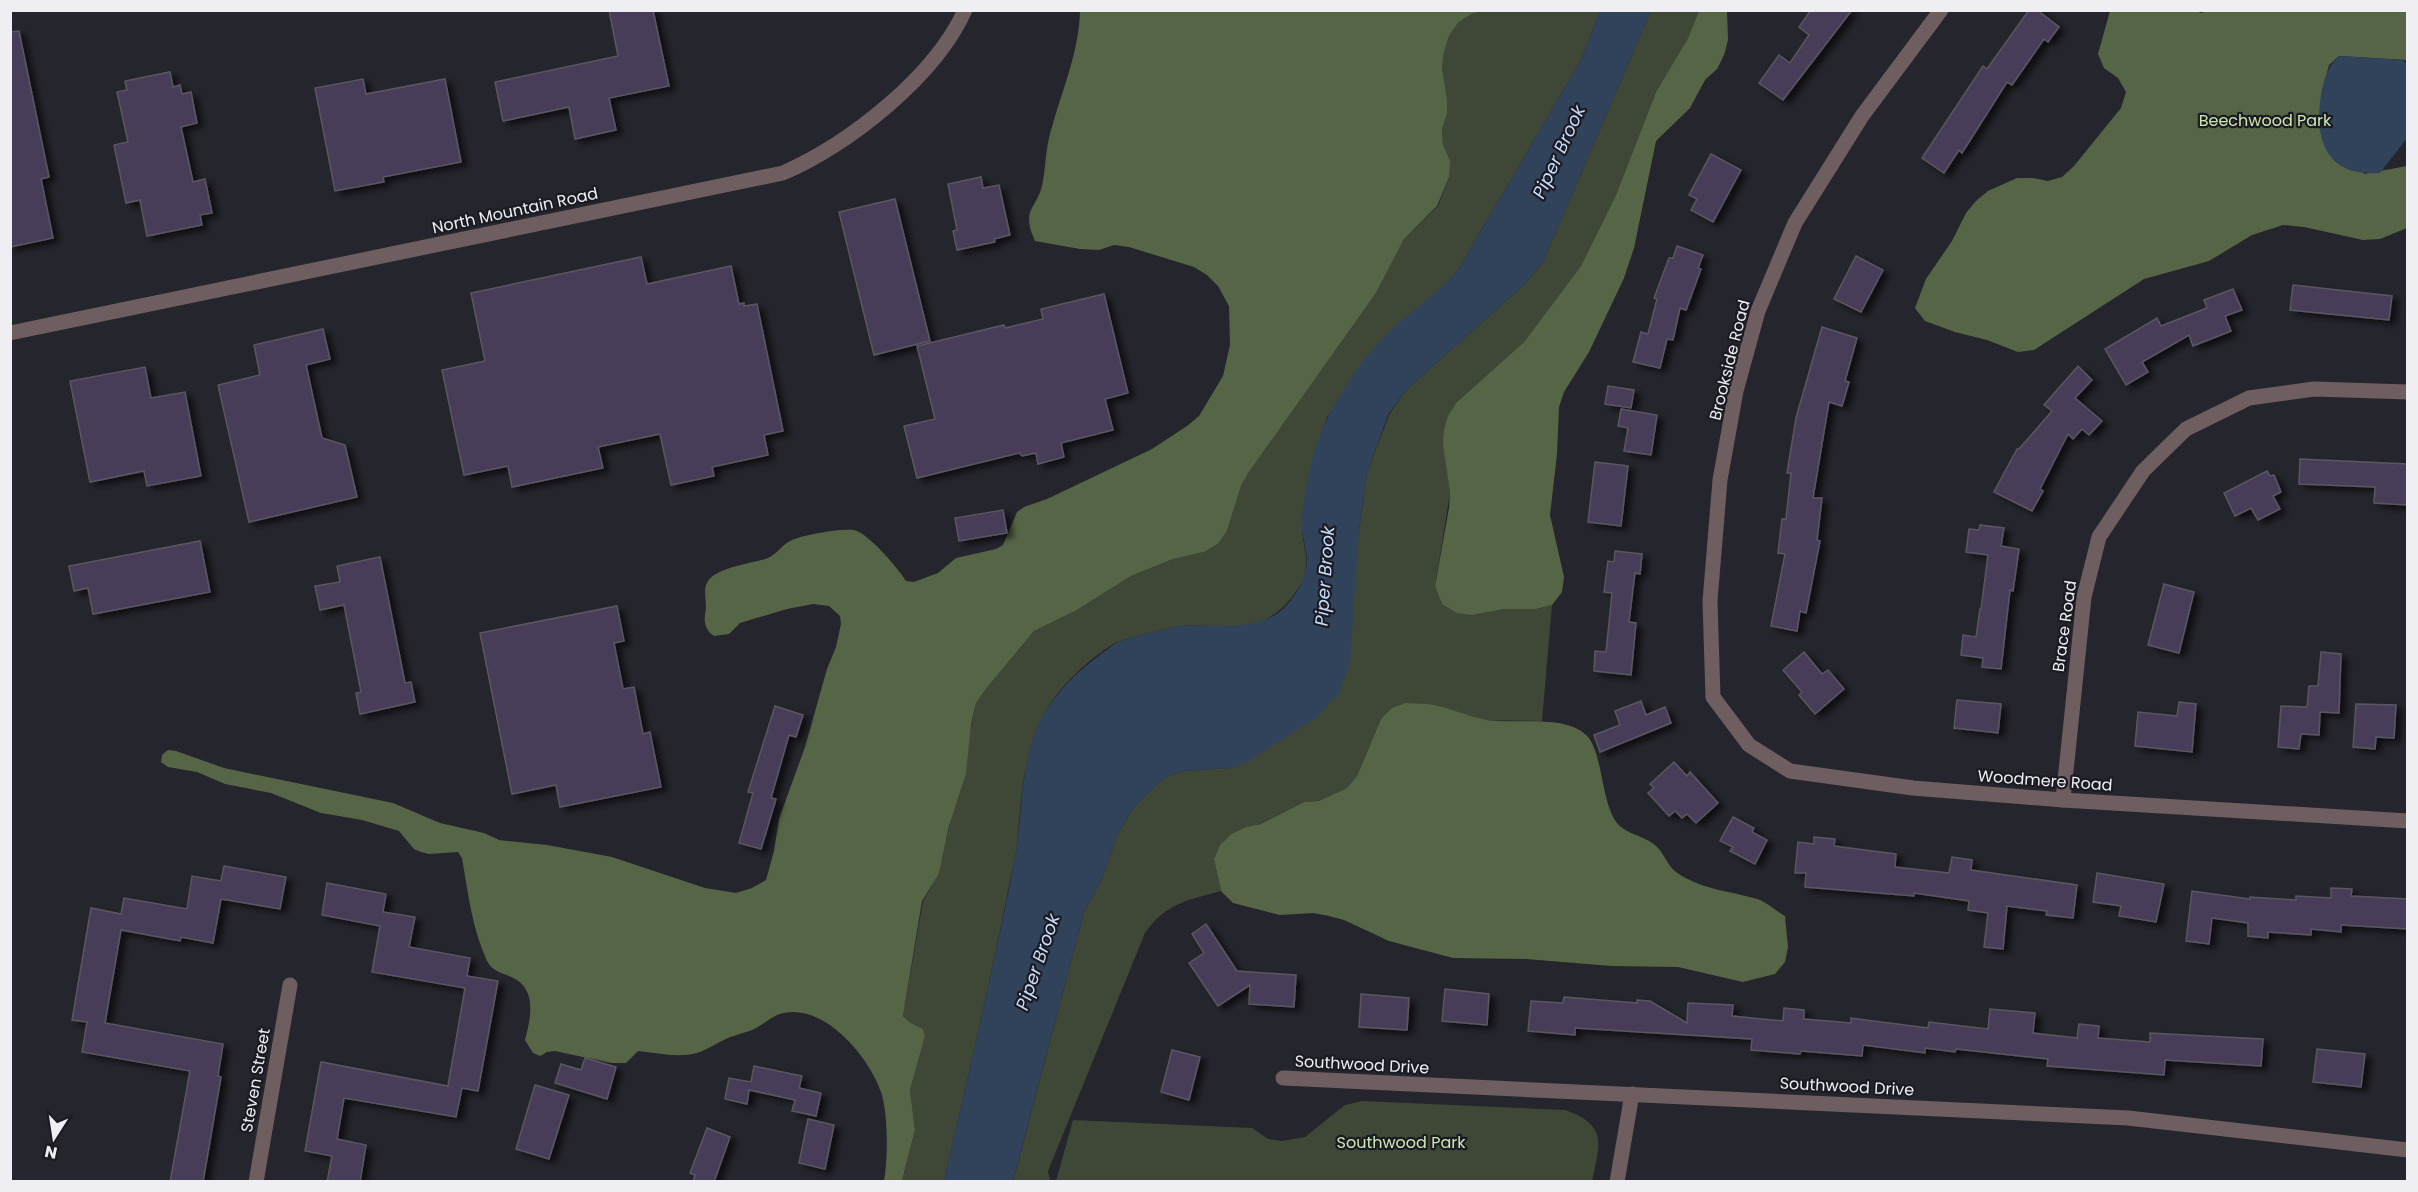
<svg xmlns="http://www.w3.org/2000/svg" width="2418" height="1192" viewBox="0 0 2418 1192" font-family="Poppins,sans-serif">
	<defs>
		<filter id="shadow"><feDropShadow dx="6" dy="4" stdDeviation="3" flood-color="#0009"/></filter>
	</defs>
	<rect width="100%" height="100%" fill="#25252d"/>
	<g fill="#3f4736">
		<path d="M1483,11H1600L1581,60L1458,270L1327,417C1315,453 1302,492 1302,529C1303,546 1310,560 1304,577C1293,602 1271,623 1244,626C1223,628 1202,624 1181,626C1167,628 1128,638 1116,643C1096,653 1068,679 1055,697C1023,740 1022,792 1017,844C1016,859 1011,875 1008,891C989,988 966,1085 944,1181L902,1182L915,1130L910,1090L925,1036L923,1029L909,1022L903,1016L923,901L939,874L976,703L985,690L1034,631L1077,610L1131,576L1173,559L1204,552L1218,544L1227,531L1241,486L1249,472L1376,293L1404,239L1438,206L1449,177V161L1443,145L1442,129L1447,114V99L1442,67L1444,52L1449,36L1458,23L1471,14Z"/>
		<path d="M1651,11H1699L1688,38L1656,92L1616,195L1581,266L1524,342L1457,402L1443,446L1450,493L1435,586L1442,604L1473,615L1504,609H1536L1552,605L1542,721L1381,719L1357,776L1347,788L1319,801L1304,802L1261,824L1246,827L1231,834L1220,845L1214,859L1221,891C1188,900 1166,903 1145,933L1048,1171L1050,1181L1013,1182L1084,912L1102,879L1117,836L1133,808L1156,785L1169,776L1184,771L1232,768L1359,531L1367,473L1389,415L1406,390L1523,286L1543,262Z"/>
		<path d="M1362,1101L1565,1110C1608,1125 1600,1144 1592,1181H1056L1073,1120L1252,1128L1268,1139L1282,1141L1305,1137L1345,1105Z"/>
	</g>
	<g fill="#576547">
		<path d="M2193,10L2201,13L2211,10L2407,11V60L2339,56L2329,65L2322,91L2364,174L2407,166V228L2380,239L2363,240L2304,227L2283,225L2252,235L2209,261L2144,279L2034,350L2018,352L1987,340L1955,332L1925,321L1915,308L1926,279L1952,241L1966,213L1976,201L1988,191L2017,178H2033L2048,181L2062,177L2074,166L2121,108L2126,92L2118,78L2104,68L2098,54L2110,11Z"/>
		<path d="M1080,11H1483L1471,14L1458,23L1449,36L1444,52L1442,67L1447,99V114L1442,129L1443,145L1450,161L1449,177L1437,206L1404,239L1376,293L1249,472L1241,486L1227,531L1218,544L1204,552L1173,559L1131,576L1077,610L1034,631L985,690L976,703L971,724L966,773L949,826L939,874L922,901L903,1016L909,1022L923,1029L925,1036L910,1090L915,1130L902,1181H884C888,1158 888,1118 882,1095C871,1059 826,1004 784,1013C772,1015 766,1023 756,1028C747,1033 736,1034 726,1039C716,1043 707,1050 697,1053C678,1058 657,1053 638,1051L626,1063H611L555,1051L547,1052L540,1056L533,1053L525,1040C531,1017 538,987 509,976C500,972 492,971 487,961C472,928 468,893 462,858L458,852L429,854L421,852L414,849L399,831L362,820L321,813L271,793L225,784L197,772L168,767L161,762L162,755L168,750L176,751L224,768L393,803L440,823L484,833L499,840L547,845L612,857L705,888L736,893L752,888L766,880L774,851L779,819L805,747L827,669L836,647L841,624L840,616L829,606L813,604L787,609L740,623L729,634L714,636C703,628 704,620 706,608C706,601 704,591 706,585C712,567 753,564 768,558C777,554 782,545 790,541C801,535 841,528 854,530C868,533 899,569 906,581L914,582L938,573L956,558L996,549L1003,545L1017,512L1024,507L1047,499L1152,449L1187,426L1199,416L1223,376L1230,345L1229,306L1218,286L1207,275L1194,267L1129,247L1114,245L1099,250L1080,249L1035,241C1020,207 1038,210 1043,181C1046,163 1046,145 1052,127C1063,88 1079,51 1080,11Z"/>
		<path d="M1699,11H1727L1728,40L1724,55L1717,69L1705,80L1690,108L1656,141L1634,248L1624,278L1589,352L1564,392L1559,407L1557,454L1550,515L1564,577L1562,592L1552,605L1536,609H1504L1473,615L1457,613L1442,604L1435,586L1449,508L1450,493L1443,446L1444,430L1448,416L1457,402L1524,342L1581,266L1616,195L1656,92L1688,38Z"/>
		<path d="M1406,703C1416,704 1428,703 1438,706C1453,709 1467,716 1482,719C1511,726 1566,712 1588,737C1603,755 1601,802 1617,823C1627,835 1646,836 1656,846C1664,853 1667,865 1676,872C1699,889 1730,891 1757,899C1767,902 1776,911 1785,916L1788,947L1785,962L1775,974L1743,982L1678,967L1611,966L1526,959L1453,958L1389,941L1344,920L1329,916L1313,913L1280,915L1233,903L1221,891L1214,859L1220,845L1231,834L1246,827L1261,824L1304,802L1319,801L1347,788L1357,776L1381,719L1392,708Z"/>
	</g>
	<g fill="#31425b">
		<path d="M1600,11H1651L1543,262L1523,286L1406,390L1388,415L1367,473L1359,531L1350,662L1340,692L1317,717L1249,761L1232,768L1184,771L1169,776L1156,785L1133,808L1117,836L1102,879L1084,912L1013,1181H944C968,1076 993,970 1014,864C1023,818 1019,772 1037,728C1049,700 1072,676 1096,658C1102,653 1109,648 1115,644C1127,638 1169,627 1182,626C1217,623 1260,634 1287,605C1297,594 1308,573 1307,558C1306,548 1303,539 1302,529C1302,496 1313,446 1328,417C1342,389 1363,358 1385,336C1408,313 1436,296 1458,270L1581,60Z"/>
		<path d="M2339,56L2403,60L2407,64V138L2380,173C2331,177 2315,146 2320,102C2322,85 2326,68 2339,56Z"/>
	</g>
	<g fill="#473d59" stroke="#5a5760" stroke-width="1.5" filter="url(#shadow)">
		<path d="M609,10H653L669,86L609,98L616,130L575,139L569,107L503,121L495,82L618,56Z"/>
		<path d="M1811,10H1852L1783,100L1759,83L1779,55L1790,63L1809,35L1799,27Z"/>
		<path d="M2029,10H2037L2059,27L2048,42L2044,39L2012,85L2007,82L1962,153L1959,150L1944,173L1922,158L1983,66L1987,69Z"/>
		<path d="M19,31L49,177L41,179L53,238L10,247V32Z"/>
		<path d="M170,72L173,87L180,85L182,94L191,92L197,123L181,127L193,182L205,179L212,213L200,215L202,225L147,236L140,200L126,203L114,145L128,142L117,92L127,90L125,81Z"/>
		<path d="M363,79L366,94L445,79L461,162L383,177L384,182L335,191L315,88Z"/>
		<path d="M1711,154L1741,170L1713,222L1691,210L1697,199L1689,195Z"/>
		<path d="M981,177L983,188L999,185L1010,235L994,239L995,242L957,250L953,231L957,230L948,184Z"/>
		<path d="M895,199L930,341L874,355L839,212Z"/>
		<path d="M1677,246L1703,255L1698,268L1701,269L1686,310L1680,308L1673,340L1667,339L1660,368L1633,362L1641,332L1648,334L1657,299L1654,298L1669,258H1673Z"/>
		<path d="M1856,256L1883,270L1861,312L1834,299Z"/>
		<path d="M641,257L647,284L731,266L739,304L744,303V306L757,304L783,431L764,435L768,455L712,467L714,476L671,485L660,434L598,447L603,468L512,487L508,466L464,475L442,370L485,361L471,293Z"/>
		<path d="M2293,285L2392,296L2389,320L2290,310Z"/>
		<path d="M2233,289L2242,310L2225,316L2231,331L2193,346L2189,335L2142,362L2148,372L2126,385L2105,349L2157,318L2161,326L2207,308L2204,300Z"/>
		<path d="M1104,294L1128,393L1105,399L1113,430L1061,443L1064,457L1038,464L1036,453L1022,456L1019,453L917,478L904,426L935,419L917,346L1004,325L1005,328L1043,319L1041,309Z"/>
		<path d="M1822,327L1857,338L1845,381L1849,382L1842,406L1829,402L1813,498H1822L1817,540L1820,541L1806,613L1800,611L1797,631L1771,626L1785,554L1778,553L1782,519H1786L1791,473H1787L1796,418Z"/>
		<path d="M323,329L330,359L306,365L322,438L345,445L357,497L249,522L218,385L260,375L254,345Z"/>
		<path d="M2078,366L2092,380L2075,398L2102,421L2089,435L2082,429L2073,439L2068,434L2040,489L2043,491L2032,511L1994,492L2017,449L2020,448L2052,411L2044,405Z"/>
		<path d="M145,367L151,398L185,392L201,476L147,486L144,471L90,482L70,381Z"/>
		<path d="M1608,386L1634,390L1631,408L1605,404Z"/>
		<path d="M1621,409L1657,415L1651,455L1624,451L1628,428L1618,426Z"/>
		<path d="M2300,459L2408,464V505L2374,503L2375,487L2299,484Z"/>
		<path d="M1595,462L1628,466L1621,526L1588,522Z"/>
		<path d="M2267,471L2270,476L2274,475L2281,492L2273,496L2280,509L2258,520L2251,508L2235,516L2224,493Z"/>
		<path d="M1003,510L1007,533L959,541L955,518Z"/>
		<path d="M1980,525L2004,528L2001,546L2019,549L2013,591L2010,590L2001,669L1982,667L1983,658L1961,655L1963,635L1976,637L1980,609H1981L1988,555L1966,552L1969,529L1979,530Z"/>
		<path d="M200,541L210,592L93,614L88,588L74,591L69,566Z"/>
		<path d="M1615,551L1642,554L1640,574L1635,573L1629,622L1636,623L1631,675L1594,671L1595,651L1606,652L1612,593L1604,592L1608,561L1614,562Z"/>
		<path d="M380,557L405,683L411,682L415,702L360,714L356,693L361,692L344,605L320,610L315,586L340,582L337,566Z"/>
		<path d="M2164,584L2194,592L2179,653L2148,645Z"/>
		<path d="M617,606L624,641L614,643L623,689L634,687L643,734L650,732L661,787L560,807L556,785L512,794L480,633Z"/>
		<path d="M1804,652L1822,674L1828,670L1844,689L1815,714L1799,695L1802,692L1783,670Z"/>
		<path d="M2321,652L2341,654L2339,713L2320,712L2319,735L2301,734L2299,749L2278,747L2281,706L2307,707L2309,686H2318Z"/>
		<path d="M1957,700L2001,704L1998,733L1954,728Z"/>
		<path d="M1641,701L1646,715L1665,707L1671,723L1600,752L1594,735L1620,725L1615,711Z"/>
		<path d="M2179,702L2196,704L2192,752L2135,746L2138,712L2177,716Z"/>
		<path d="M2356,704L2396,705L2394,738L2376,737L2375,749L2353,747Z"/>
		<path d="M775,706L803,715L796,737L789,735L771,798L776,799L761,849L739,843L753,793L748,792Z"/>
		<path d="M1674,762L1687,776L1690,772L1718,803L1696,823L1687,814L1682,818L1675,811L1669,816L1648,793L1654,788L1650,784Z"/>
		<path d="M1733,817L1754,828L1752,832L1767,840L1755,864L1730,851L1733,847L1720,841Z"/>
		<path d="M1814,837L1835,839L1834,846L1896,854L1895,867L1949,873L1952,857L1972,860L1971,870L2077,885L2073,918L2046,915L2047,911L2007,906L2003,949L1984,947L1988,913L1968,910L1969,901L1914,893V896L1805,887L1806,873H1795L1798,842L1814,844Z"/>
		<path d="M224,866L286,877L280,909L221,899L213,943L181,937L180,941L121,930L105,1023L223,1044L218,1076L221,1077L203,1182H170L190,1071L82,1052L87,1022L72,1020L91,908L121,914L124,898L187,909L192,876L221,881Z"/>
		<path d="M2097,873L2164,884L2156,922L2119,916L2121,906L2093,902Z"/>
		<path d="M327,883L386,894L383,912L415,917L409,947L470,958L467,976L498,981L478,1091L462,1088L456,1117L344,1098L337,1139L366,1145L360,1182H327L332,1156L305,1151L321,1062L448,1086L465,988L372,972L380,926L322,915Z"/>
		<path d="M2331,888L2352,889L2351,896L2408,899V929L2341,925V932L2311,929V935L2268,932V938L2248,936V923L2212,918L2209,944L2186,941L2192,891L2250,899V897L2296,900V896L2331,898Z"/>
		<path d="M1206,924L1237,971L1296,975L1294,1007L1249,1004L1250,985L1218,1006L1189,963L1204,953L1192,934Z"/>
		<path d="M1445,989L1489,994L1487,1025L1442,1021Z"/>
		<path d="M1361,994L1409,998L1407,1030L1359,1027Z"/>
		<path d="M1564,997L1637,1003V1000L1650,1001L1687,1023L1688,1003L1733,1005L1732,1016L1783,1021L1784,1008L1804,1010V1019L1851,1023V1018L1928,1028L1929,1022L1988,1029L1990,1009L2035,1013L2033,1033L2077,1038L2079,1024L2099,1026L2098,1038L2150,1042V1033L2263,1039L2261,1066L2165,1060L2164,1075L2047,1066L2048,1059L1956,1049L1955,1052L1925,1048V1053L1863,1045L1862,1056L1801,1051L1800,1054L1751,1050L1752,1039L1575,1028V1035L1528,1031L1531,1001L1563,1003Z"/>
		<path d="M2317,1049L2365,1054L2361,1087L2313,1082Z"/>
		<path d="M1172,1050L1200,1057L1189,1100L1161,1092Z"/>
		<path d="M585,1058L616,1067L607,1099L555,1083L561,1064L581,1070Z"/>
		<path d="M754,1066L802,1076L799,1088L821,1093L816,1116L792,1111L795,1100L749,1090L747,1104L725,1099L729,1078L751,1082Z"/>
		<path d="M535,1085L569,1095L549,1159L516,1149Z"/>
		<path d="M808,1119L834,1125L825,1169L799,1163Z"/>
		<path d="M707,1128L730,1137L714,1182H693L695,1175L690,1173Z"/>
	</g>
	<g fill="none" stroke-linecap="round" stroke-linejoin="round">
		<g stroke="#6e5e5f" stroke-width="15">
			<path d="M1941,10L1862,116L1795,223L1758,311L1736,391L1720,480L1710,601L1713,697L1749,745L1790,771L1913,788L2063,800L2408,821"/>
			<path d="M10,333L783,173C849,144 935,77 965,10"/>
			<path d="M2063,800L2084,597L2099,537L2143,471L2186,429L2249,398L2314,389L2408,392"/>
			<path d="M1283,1078L2128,1118L2408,1150"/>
			<path d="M256,1182L290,985"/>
			<path d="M1617,1182L1632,1094"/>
		</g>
	</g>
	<g text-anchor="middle" stroke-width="4.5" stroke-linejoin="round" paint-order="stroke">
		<g font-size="16" fill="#cee8b1" stroke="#1b1b23">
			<text x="2265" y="126">Beechwood Park</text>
			<text x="1401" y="1148">Southwood Park</text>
		</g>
		<g font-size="16" fill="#eeeef3" stroke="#1b1b23">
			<text transform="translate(515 210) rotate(-12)" y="6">North Mountain Road</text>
			<text transform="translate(1729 360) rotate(-76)" y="6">Brookside Road</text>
			<text transform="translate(2064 626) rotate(-82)" y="6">Brace Road</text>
			<text transform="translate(2045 780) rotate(4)" y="6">Woodmere Road</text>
			<text transform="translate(1362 1064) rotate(3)" y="6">Southwood Drive</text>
			<text transform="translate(255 1080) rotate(-80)" y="6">Steven Street</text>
			<text transform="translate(1847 1086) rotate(3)" y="6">Southwood Drive</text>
		</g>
		<g font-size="18" font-style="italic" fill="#c9defc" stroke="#1b1b23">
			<text transform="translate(1559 152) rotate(-65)" y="6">Piper Brook</text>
			<text transform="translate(1325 576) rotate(-86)" y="6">Piper Brook</text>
			<text transform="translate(1038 962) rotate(-71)" y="6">Piper Brook</text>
		</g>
	</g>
	<rect width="2418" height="1192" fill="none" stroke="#eeeef3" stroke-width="24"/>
	<g transform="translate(54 1138) rotate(192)" stroke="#1b1b23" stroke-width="4.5" paint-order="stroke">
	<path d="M0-4.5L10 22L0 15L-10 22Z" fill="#eeeef3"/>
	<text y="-9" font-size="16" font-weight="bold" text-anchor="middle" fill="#eeeef3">N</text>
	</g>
</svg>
